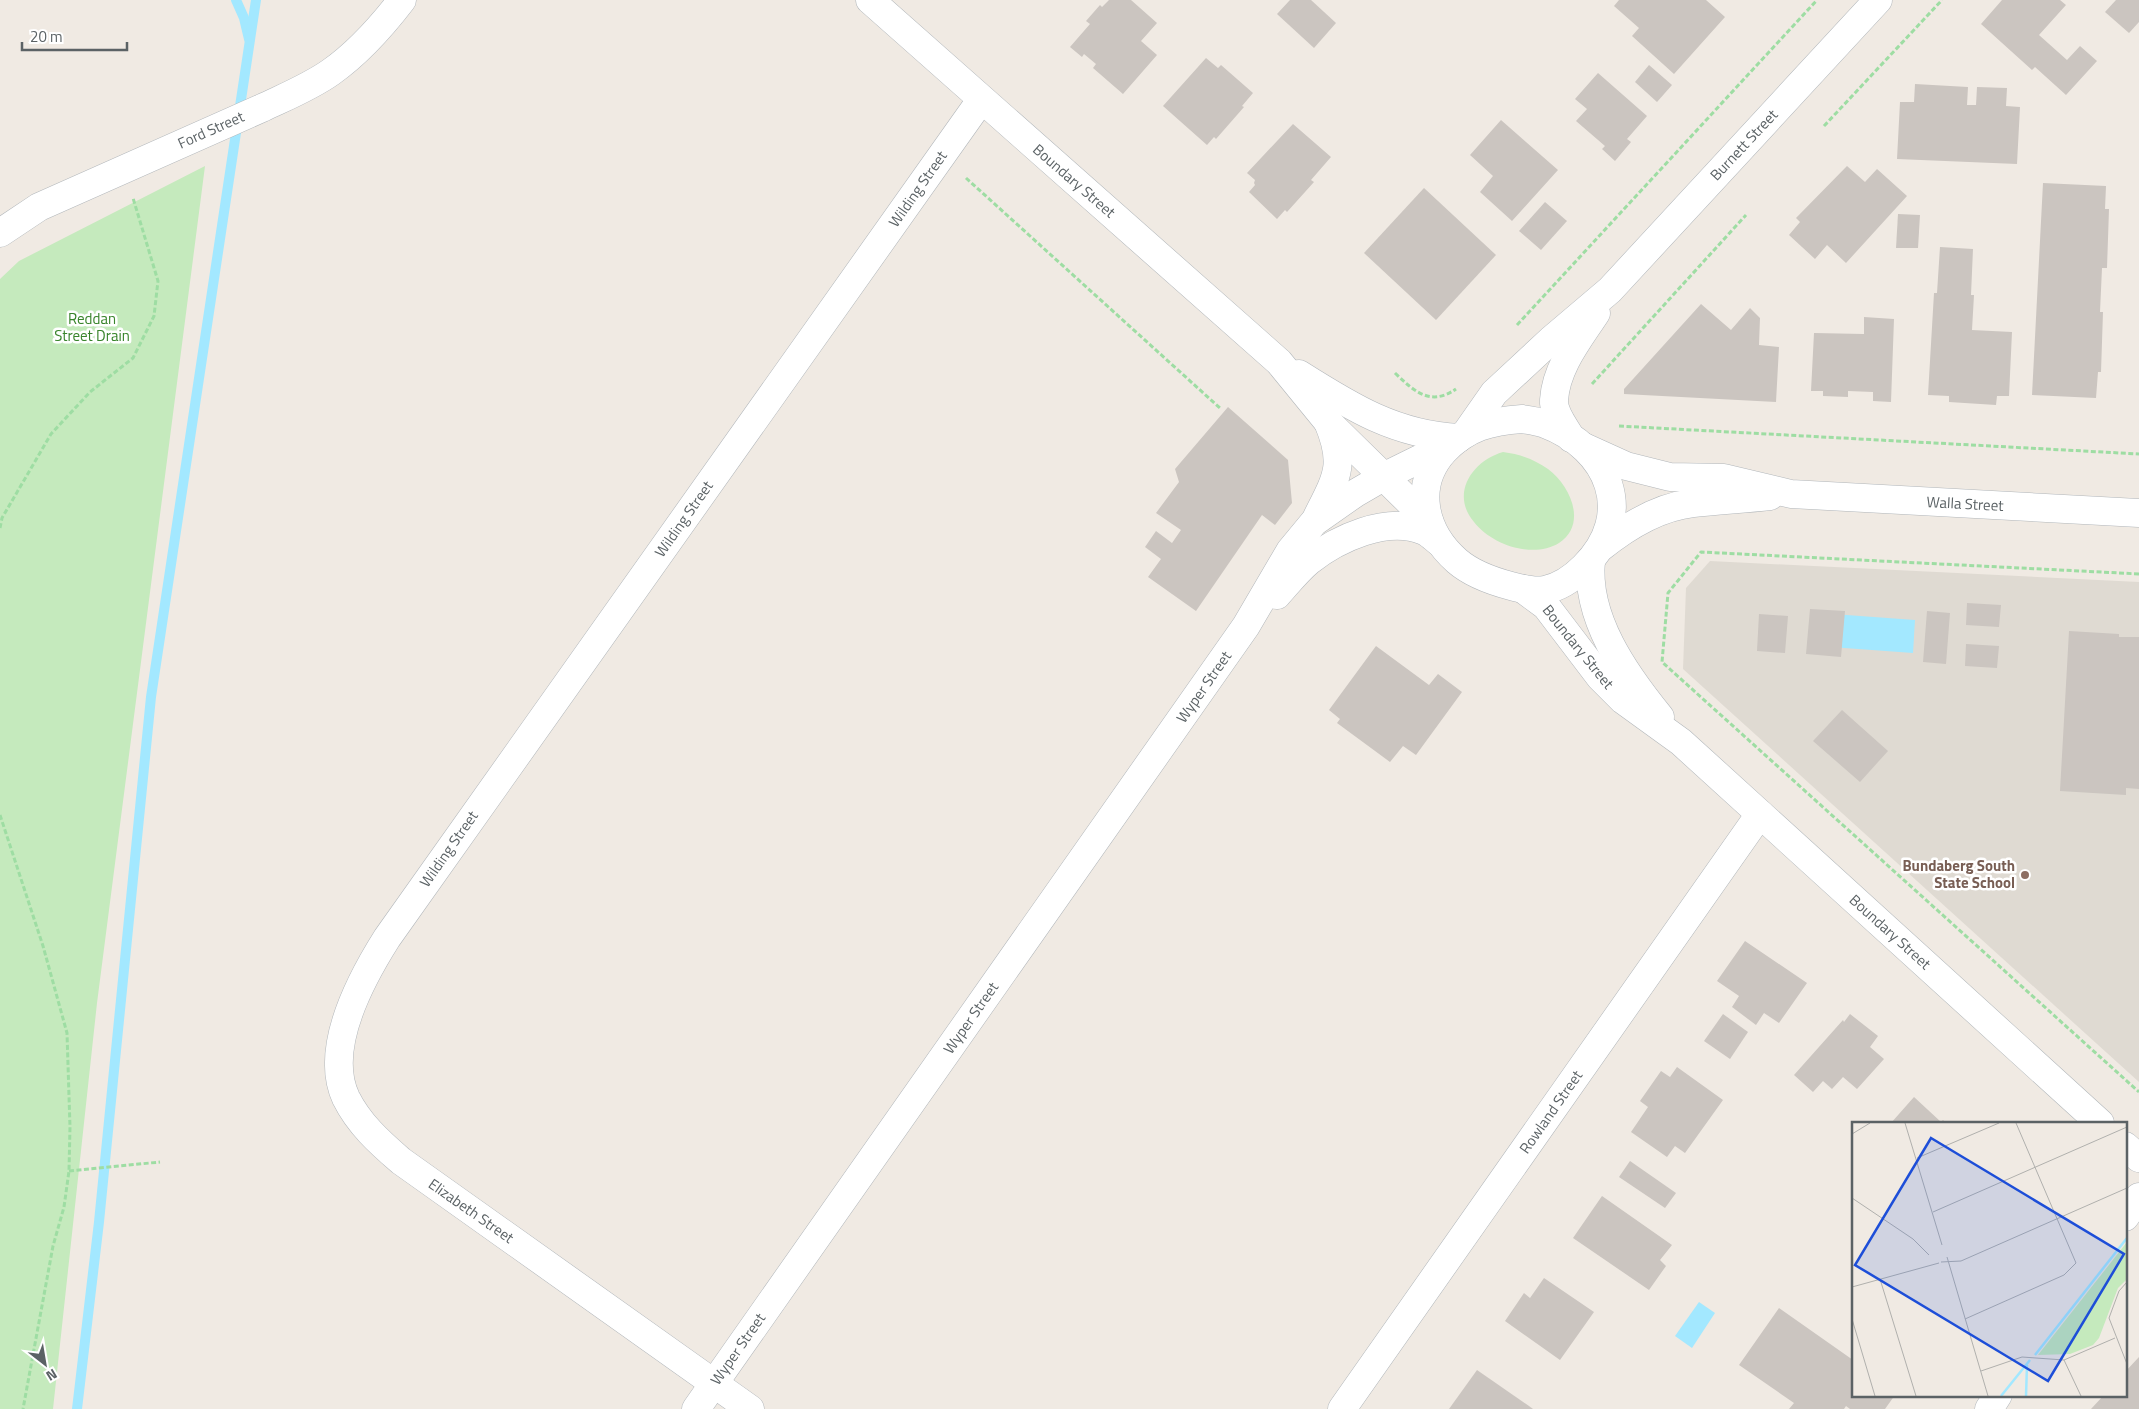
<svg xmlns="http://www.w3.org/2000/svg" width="2139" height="1409" viewBox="0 0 2139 1409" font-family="'Titillium Web',sans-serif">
	<rect width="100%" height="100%" fill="#f0eae3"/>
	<path fill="#dfdad2" d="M1710,561L2139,582V1082L1683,669L1686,588Z"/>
	<g fill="#c5eabd">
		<path d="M205,166L97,1003L53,1409H0V279L19,261Z"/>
		<path d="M1503,452C1519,454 1534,459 1548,469C1570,485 1588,524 1559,543C1533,559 1492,545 1474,522C1450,494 1472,461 1503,452Z"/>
	</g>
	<g fill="#a3e8ff">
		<path d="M1819,613L1915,620L1913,653L1817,646Z"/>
		<path d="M1699,1302L1715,1313L1692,1348L1675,1336Z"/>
	</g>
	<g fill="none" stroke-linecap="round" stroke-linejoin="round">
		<g stroke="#a3e8ff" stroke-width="10">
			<path d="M236,0L244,18L249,39"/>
			<path d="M77,1409L99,1222L151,697L256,0"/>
		</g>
	</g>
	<g fill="#cbc5c0">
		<path d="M1109,0H1131L1157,23L1141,41L1157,55L1123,94L1093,68L1096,64L1084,54L1082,57L1070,47L1090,24L1086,21L1100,5L1102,7Z"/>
		<path d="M1290,0H1311L1336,23L1314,48L1277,14Z"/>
		<path d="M1619,0H1706L1725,17L1674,74L1632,36L1639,28L1614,6Z"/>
		<path d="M2002,0H2060L2066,5L2039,35L2067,60L2080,46L2097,61L2066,95L2035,67L2032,70L1981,24Z"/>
		<path d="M2116,0H2139V22L2129,33L2105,12Z"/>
		<path d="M1206,58L1218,68L1221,65L1253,93L1242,106L1244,107L1216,139L1214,137L1207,145L1163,106Z"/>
		<path d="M1649,65L1672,85L1657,102L1635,82Z"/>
		<path d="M1598,73L1647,116L1627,139L1631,142L1615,161L1602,149L1605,146L1576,121L1587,109L1575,99Z"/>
		<path d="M1915,84L1968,87L1967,105H1976L1977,87L2007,88L2006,106L2020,107L2017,164L1897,159L1900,102H1914Z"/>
		<path d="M1501,120L1558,170L1512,221L1480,192L1493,176L1470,155Z"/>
		<path d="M1293,124L1331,157L1311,180L1314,182L1287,212L1285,210L1277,219L1249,192L1255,185L1254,183L1255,180L1247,173Z"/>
		<path d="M1847,166L1865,182L1877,169L1907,196L1846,263L1827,245L1815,259L1789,235L1800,222L1796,218Z"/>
		<path d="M2043,183L2106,186L2105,209H2109L2107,268H2102L2100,312H2103L2101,372H2098L2096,398L2032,395Z"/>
		<path d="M1424,188L1496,255L1436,320L1364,253Z"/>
		<path d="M1545,202L1567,221L1541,250L1519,231Z"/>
		<path d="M1898,214L1920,215L1918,248H1896Z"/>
		<path d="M1940,247L1973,249L1971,295H1974L1972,330L2012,332L2009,396H1997L1996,405L1949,402V396L1928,395L1934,293H1937Z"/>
		<path d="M1701,304L1731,330L1750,308L1760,318L1759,345L1779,347L1776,402L1624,394V389Z"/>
		<path d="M1864,317L1894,319L1891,402L1873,401V392L1848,391V397L1823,396V391H1811L1814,333L1864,334Z"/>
		<path d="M1228,407L1288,460L1292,503L1275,525L1262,515L1196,611L1148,577L1161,559L1145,547L1156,531L1172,543L1181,530L1156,513L1179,482L1175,469Z"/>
		<path d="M1967,603L2001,605L1999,627L1966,625Z"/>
		<path d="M1810,609L1845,611L1841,657L1806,654Z"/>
		<path d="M1927,611L1950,613L1946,664L1923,662Z"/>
		<path d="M1759,614L1788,616L1785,653L1757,651Z"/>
		<path d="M2069,631L2119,634V637H2139V789L2126,788V795L2060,791Z"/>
		<path d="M1966,644L1999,646L1997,668L1965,666Z"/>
		<path d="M1376,646L1429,685L1438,674L1462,692L1416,755L1403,746L1390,762L1337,723L1340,719L1329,710Z"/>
		<path d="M1842,710L1888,751L1860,782L1813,741Z"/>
		<path d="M1745,941L1807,983L1779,1023L1764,1013L1756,1025L1732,1007L1739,996L1717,981Z"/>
		<path d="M1723,1014L1748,1032L1730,1059L1704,1041Z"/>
		<path d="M1850,1014L1878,1036L1870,1047L1884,1059L1857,1089L1843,1077L1832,1089L1823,1081L1813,1092L1794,1075L1843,1020L1844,1022Z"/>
		<path d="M1677,1067L1723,1100L1685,1153L1675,1146L1667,1157L1631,1132L1648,1107L1640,1101L1661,1071L1670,1077Z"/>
		<path d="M1914,1097L1941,1122L1943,1120L1946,1123H1891Z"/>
		<path d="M1630,1161L1676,1193L1665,1208L1619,1177Z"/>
		<path d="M1602,1196L1672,1245L1660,1260L1666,1266L1649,1290L1573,1238Z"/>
		<path d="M1544,1278L1594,1312L1560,1360L1505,1321L1524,1293L1530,1298Z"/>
		<path d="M1779,1308L1853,1360V1395H1895L1885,1409H1850L1846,1406L1844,1409H1789L1794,1403L1739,1365Z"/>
		<path d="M2139,1357V1409H2091L2104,1395H2125V1372Z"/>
		<path d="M1477,1370L1529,1406L1533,1409H1449Z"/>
	</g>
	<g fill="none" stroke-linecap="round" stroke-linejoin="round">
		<g stroke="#b1b6ba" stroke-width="29">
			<g id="minor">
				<path d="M0,233L39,207L262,108C285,97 310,87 331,72C358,53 382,26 402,0"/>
				<path d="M1466,433L1494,393L1551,340L1610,290L1878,0"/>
				<path d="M1571,438C1565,427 1553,413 1554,400C1556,367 1579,339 1596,313"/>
				<path d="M1317,517C1337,477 1346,465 1328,422"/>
				<path d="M1591,560C1585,618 1625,674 1660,717"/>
				<path d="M1523,589L1546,606L1600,677L1623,700L1681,742L2100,1123"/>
				<path d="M1277,595C1287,584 1297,571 1309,561C1337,539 1387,515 1424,531C1429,533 1435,539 1439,542"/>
				<path d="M2125,1146L2139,1158"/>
				<path d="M2125,1217L2139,1197"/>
				<path d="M696,1409L1246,626L1290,551L1314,522L1354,494L1385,476L1452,443"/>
				<path d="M750,1409L401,1161C379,1142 359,1124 346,1098C323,1049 361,979 387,938L981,100"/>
				<path d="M1342,1409L1760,814"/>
				<path d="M1989,1409L1998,1395"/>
			</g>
		</g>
		<g stroke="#b1b6ba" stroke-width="29">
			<g id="tertiary">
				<path d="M870,0L1279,362L1328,422L1429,521"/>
				<path d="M1299,374C1351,407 1396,435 1459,438"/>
				<path d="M1522,419C1530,420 1538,421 1545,424C1609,448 1637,514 1584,567C1574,577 1560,587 1545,590C1534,592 1522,589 1511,586C1492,581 1472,574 1457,561C1423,531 1413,485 1444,451C1467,427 1491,421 1522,419Z"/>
				<path d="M1584,447L1626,466L1670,477L1724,478L1791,494L2139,513"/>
				<path d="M1600,548C1627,526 1658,507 1693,503C1718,500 1744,499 1770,496"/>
			</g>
		</g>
		<g stroke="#9edda3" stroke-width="3" stroke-dasharray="5 2.5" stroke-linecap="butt">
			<path d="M1824,126L1942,0"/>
			<path d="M966,178L1221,409"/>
			<path d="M1517,325L1817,0"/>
			<path d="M1395,373C1414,391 1430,407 1456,389"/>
			<path d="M1592,384L1746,215"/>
			<path d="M1619,426L2139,454"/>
			<path d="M0,528L2,518L51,434L90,392L133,358L154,316L158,281L133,198"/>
			<path d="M2139,574L1701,552L1668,593L1662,662L2139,1092"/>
			<path d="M0,815L43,946L67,1033L70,1127L69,1171L64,1207L53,1246L23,1409"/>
			<path d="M69,1171L160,1162"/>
		</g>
		<use href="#minor" stroke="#fff" stroke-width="28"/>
		<use href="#tertiary" stroke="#fff" stroke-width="28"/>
	</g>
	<circle fill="#8d6e63" stroke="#fff" stroke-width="2" cx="2025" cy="875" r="5"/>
	<g text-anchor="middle" stroke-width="5" stroke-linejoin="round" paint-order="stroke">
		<g font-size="15" fill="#5b6265" stroke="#fff">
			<text transform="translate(211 130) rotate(-24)" y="5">Ford Street</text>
			<text transform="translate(1744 145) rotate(-47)" y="5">Burnett Street</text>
			<text transform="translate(1074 181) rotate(41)" y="5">Boundary Street</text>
			<text transform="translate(918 189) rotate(-55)" y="5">Wilding Street</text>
			<text transform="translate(1965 504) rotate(3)" y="5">Walla Street</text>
			<text transform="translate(684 519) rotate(-55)" y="5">Wilding Street</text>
			<text transform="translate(1578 647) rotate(51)" y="5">Boundary Street</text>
			<text transform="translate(1204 687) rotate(-55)" y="5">Wyper Street</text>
			<text transform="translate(449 849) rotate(-55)" y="5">Wilding Street</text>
			<text transform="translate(1890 932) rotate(42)" y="5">Boundary Street</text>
			<text transform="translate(971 1018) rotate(-55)" y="5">Wyper Street</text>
			<text transform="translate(1551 1112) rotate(-55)" y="5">Rowland Street</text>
			<text transform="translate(471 1211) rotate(35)" y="5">Elizabeth Street</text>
			<text transform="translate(738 1349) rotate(-55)" y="5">Wyper Street</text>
		</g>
		<g font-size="15" fill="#38842b" stroke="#fff">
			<text x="92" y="324">Reddan<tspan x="92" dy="17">Street Drain</tspan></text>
		</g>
		<g font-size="15" font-weight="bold" fill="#785e54" stroke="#fff" text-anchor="end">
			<text x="2015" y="871">Bundaberg South<tspan x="2015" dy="17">State School</tspan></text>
		</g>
	</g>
	<g transform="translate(1852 1122)">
		<rect width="275" height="275" fill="#f0eae3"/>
		<path d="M275,120V157L266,166L247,216L241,223L218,232L186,233Z" fill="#c5eabd"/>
		<path fill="none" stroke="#a3e8ff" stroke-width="2.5" d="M183,233L275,116M149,274L178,238M174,274L175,243"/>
		<path fill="none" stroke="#b0b0ad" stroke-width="1" d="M53,1L90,123M0,12L18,1M65,36L147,1M0,76L61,117L77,133M81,90L275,5M95,135L136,274M89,140L109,139L275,66M28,157L64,274M275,160L267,169L257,196L275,242M0,165L87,141M0,197L23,274M113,197L212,153L224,141L164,1M212,238L229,274M129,249L170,235L212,238L263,216"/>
		<path fill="#1d4ed8" fill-opacity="0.15" stroke="#1d4ed8" stroke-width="2.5" d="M79,16L272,132L196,259L3,143Z"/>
		<rect width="275" height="275" fill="none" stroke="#5b6265" stroke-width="2.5"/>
	</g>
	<g transform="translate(45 1364) rotate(149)" stroke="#ffffff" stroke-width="4" paint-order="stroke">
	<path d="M0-4L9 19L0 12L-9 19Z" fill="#5b6265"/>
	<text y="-8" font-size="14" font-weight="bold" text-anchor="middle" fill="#5b6265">N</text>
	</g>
	<path d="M22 42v8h105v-8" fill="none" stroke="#5b6265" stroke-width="2.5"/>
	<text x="30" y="42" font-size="15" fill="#5b6265" stroke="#ffffff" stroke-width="4" paint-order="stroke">20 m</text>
</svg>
